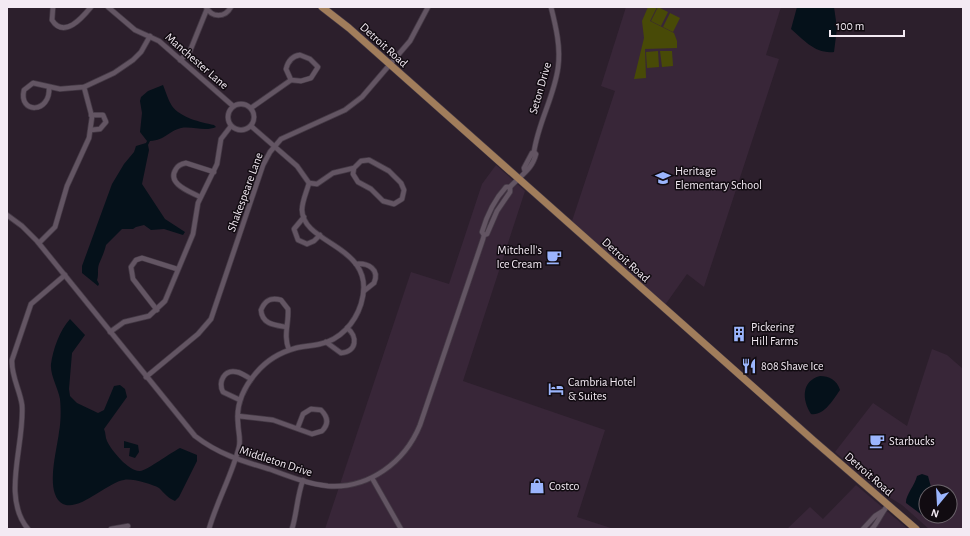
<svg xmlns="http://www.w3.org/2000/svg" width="970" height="536" viewBox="0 0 970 536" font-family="'Alegreya Sans',sans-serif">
	<rect width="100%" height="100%" fill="#2c1f2c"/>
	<g fill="#382638" fill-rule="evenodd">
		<path d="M626,7H781L766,55L779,59L704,287L687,274L665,305L572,221L615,91L601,86Z"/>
		<path d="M496,165L525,191L463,381L605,430L577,517L614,529H325L411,272L449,284L482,184Z"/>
		<path d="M932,349L947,355L963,369V529H929L902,505L884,494L835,452L873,403L907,426ZM926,492H950V516H926Z"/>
		<path d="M856,485L908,529H787L810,507L823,519Z"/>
	</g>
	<g fill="#484a07">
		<path d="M648,7H657L650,21L674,33L677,41V48L645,49L646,78L634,79L644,38L642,21Z"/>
		<path d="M658,7L668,12L661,26L651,21Z"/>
		<path d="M670,13L680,18L673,32L663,27Z"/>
		<path d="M658,51L659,67L647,68L646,52Z"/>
		<path d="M660,51H672L673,66L662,67Z"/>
	</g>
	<g fill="#05111a">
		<path d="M797,7H834L837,28L834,52C815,54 804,40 791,29Z"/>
		<path d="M163,85C166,92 168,100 172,106C181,118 200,122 214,125L216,127C205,132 193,126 181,128C168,131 166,140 150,141L148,145L149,150L142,184L165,219L185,232L183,235L164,229L151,230L144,225L136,227L133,229H122L106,245C104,253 102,257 99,264C97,269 99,274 97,280L99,284L98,286L82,273V266L112,184L124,164L134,152L136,146L146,143L147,141L140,132L142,113L140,101L141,97L148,91Z"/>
		<path d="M70,319L85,335L72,353L69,389L70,396L77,403L98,413L104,410L114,386L120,385L125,389L127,397L104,429C106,433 105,437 107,441C111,450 129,472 140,471C148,470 170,453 180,448L197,455V461L179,497L175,501C168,498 164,493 159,488C152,484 131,478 124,480C108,482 79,512 63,504C44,494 57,450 59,432C61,422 61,409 60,399C58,388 50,375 51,364C53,349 60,330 70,319Z"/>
		<path d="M820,376C829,376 837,380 840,390C833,400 824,416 811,414C802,400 801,381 820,376Z"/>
		<path d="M124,441L138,445L139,452L135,458L129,456L130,448H124Z"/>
		<path d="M922,474L928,476L931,487L930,492H926L924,514L922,515L906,503C905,496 915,485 917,476Z"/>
	</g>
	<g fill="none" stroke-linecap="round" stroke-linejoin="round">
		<g stroke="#453a46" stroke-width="6">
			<g id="minor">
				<path d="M53,7L52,20C64,39 82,18 91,7"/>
				<path d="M108,7L135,30L159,41L233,106"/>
				<path d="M206,7C212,18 225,18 231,7"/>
				<path d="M300,55L310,59L318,67L311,78L301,81L291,80L286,69C288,61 292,56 300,55Z"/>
				<path d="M180,60L190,51L207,9"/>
				<path d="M49,87C51,114 18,114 24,90L33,83L60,89L84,87L114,73L133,60L141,52L150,36"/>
				<circle cx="241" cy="117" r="13"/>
				<path d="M251,108L291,80"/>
				<path d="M251,126L297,166L309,183"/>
				<path d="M91,130L100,129L106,122L103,115H91"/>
				<path d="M534,152C538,123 554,97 558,68C561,48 556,27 551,7"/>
				<path d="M309,183L317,184L333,173L354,168L361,161L369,160L389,171L401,183L404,190L402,199L394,204L383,201L371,189L358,182L353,174L354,168"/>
				<path d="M510,187C521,175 532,170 536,154L534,152L532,153L524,168L525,172"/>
				<path d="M200,197C191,192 166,184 176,169C178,165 181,164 186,163L214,172"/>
				<path d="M7,215L22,226L37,241L195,436C218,454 242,461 269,469C288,476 308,484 328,486C369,489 405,462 420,425L483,239L484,235L482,232C487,215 494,200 506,187H510V192L497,211L487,234L484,235"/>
				<path d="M304,217L294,229L298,240L307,244L314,241L320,235"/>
				<path d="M39,243L55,227L67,186L89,138L92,117L84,87"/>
				<path d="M356,264C368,263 380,269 374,283L364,291"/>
				<path d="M157,310L133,279L131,267L136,260L142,258L177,269"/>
				<path d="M286,327C274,325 262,324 261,310C265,300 271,297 281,300L288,309C289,324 283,335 289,350"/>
				<path d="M110,332L124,322L149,316L165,301L193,234L198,203L217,164L221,139L231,126"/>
				<path d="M326,342L341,353C357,352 358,336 347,328"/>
				<path d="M146,377L198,334L211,319L263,165L270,152L281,139L345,110L362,97L410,41L428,7"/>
				<path d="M240,400L223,392C218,382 224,369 237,372C242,373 247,377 251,379"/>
				<path d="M238,416L273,420L312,434L322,431C329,424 328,417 321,410L311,409L303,414L298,427"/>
				<path d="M372,478L401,529"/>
				<path d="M28,529C1,497 25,444 22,405C20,390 11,376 12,360L31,304L65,275"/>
				<path d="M111,529L128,526"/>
				<path d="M209,529C217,501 232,475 239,447C241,439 238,431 238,423C236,405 244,387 256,373C266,361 281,352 296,348C304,346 312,346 320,344C340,340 355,323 361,304C379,245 303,246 302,210C302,201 307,191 309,183"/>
				<path d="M292,529C297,513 297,496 303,480"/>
				<path d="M863,529L875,516L883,511"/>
				<path d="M872,529C879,521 881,513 888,505"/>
			</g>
		</g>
		<g stroke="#453a46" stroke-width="8">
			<path id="primary" d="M322,7L349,28L813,440L916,529"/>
		</g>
		<use href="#minor" stroke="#635563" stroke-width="4.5"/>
		<use href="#primary" stroke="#a17d5b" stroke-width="7"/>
	</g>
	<defs>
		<g id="school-bare" transform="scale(1.2)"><path d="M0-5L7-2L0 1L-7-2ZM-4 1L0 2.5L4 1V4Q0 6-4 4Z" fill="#9bb5fd" stroke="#110b11" stroke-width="2.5" paint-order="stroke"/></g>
		<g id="cafe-bare" transform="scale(1.2)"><path d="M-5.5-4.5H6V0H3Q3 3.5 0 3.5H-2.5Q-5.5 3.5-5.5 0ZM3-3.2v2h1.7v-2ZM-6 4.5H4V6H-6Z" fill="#9bb5fd" stroke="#110b11" stroke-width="2.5" paint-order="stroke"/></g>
		<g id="building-bare" transform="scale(1.2)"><path d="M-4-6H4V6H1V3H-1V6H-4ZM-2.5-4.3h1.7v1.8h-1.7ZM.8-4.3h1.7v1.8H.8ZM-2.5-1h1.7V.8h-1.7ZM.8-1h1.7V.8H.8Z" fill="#9bb5fd" stroke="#110b11" stroke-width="2.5" paint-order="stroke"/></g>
		<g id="restaurant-bare" transform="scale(1.2)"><path d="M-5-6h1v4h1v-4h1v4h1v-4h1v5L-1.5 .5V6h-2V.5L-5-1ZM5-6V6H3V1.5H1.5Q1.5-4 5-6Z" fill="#9bb5fd" stroke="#110b11" stroke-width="2.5" paint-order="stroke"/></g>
		<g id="hotel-bare" transform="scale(1.2)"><path d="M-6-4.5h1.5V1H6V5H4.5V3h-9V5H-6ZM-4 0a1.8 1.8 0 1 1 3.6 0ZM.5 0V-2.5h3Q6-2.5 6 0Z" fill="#9bb5fd" stroke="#110b11" stroke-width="2.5" paint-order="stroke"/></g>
		<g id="shop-bare" transform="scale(1.2)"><path d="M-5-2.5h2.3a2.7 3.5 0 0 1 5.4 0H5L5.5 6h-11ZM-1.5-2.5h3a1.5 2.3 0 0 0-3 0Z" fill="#9bb5fd" stroke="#110b11" stroke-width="2.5" paint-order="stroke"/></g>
	</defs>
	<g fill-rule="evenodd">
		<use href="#school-bare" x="663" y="178"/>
		<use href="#cafe-bare" x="554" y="257"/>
		<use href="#building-bare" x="739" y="334"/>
		<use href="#restaurant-bare" x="749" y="366"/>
		<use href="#hotel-bare" x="556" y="389"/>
		<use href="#cafe-bare" x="877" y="441"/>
		<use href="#shop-bare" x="537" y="486"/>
	</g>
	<g text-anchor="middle" stroke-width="3" stroke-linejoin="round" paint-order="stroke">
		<g font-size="12" fill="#f3eaf3" stroke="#110b11">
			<text transform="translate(384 45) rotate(42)" y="4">Detroit Road</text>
			<text transform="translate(197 61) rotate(41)" y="4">Manchester Lane</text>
			<text transform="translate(540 88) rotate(-74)" y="4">Seton Drive</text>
			<text transform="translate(245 192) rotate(-70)" y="4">Shakespeare Lane</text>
			<text transform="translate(626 260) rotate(42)" y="4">Detroit Road</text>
			<text transform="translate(276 461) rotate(18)" y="4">Middleton Drive</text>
			<text transform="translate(869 474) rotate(41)" y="4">Detroit Road</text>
		</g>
		<g font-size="12" fill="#f3eaf3" stroke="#110b11" text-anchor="start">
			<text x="675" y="175">Heritage<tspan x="675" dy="14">Elementary School</tspan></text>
			<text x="542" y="254" text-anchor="end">Mitchell's<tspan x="542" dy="14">Ice Cream</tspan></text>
			<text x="751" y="331">Pickering<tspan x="751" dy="14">Hill Farms</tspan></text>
			<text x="761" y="370">808 Shave Ice</text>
			<text x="568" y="386">Cambria Hotel<tspan x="568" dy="14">&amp; Suites</tspan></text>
			<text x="889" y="445">Starbucks</text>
			<text x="549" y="490">Costco</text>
		</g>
	</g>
	<rect width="970" height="536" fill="none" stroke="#f3eaf3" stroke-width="16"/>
	<g transform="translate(938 504) rotate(198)"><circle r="19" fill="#110b11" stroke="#6b646b"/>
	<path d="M0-3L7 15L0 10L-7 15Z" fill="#9bb5fd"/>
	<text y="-6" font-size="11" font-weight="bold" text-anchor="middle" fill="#f3eaf3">N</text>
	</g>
	<path d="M830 30v6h74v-6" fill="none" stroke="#f3eaf3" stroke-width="2"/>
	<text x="836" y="30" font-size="12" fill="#f3eaf3" stroke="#110b11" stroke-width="3" paint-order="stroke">100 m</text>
</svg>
